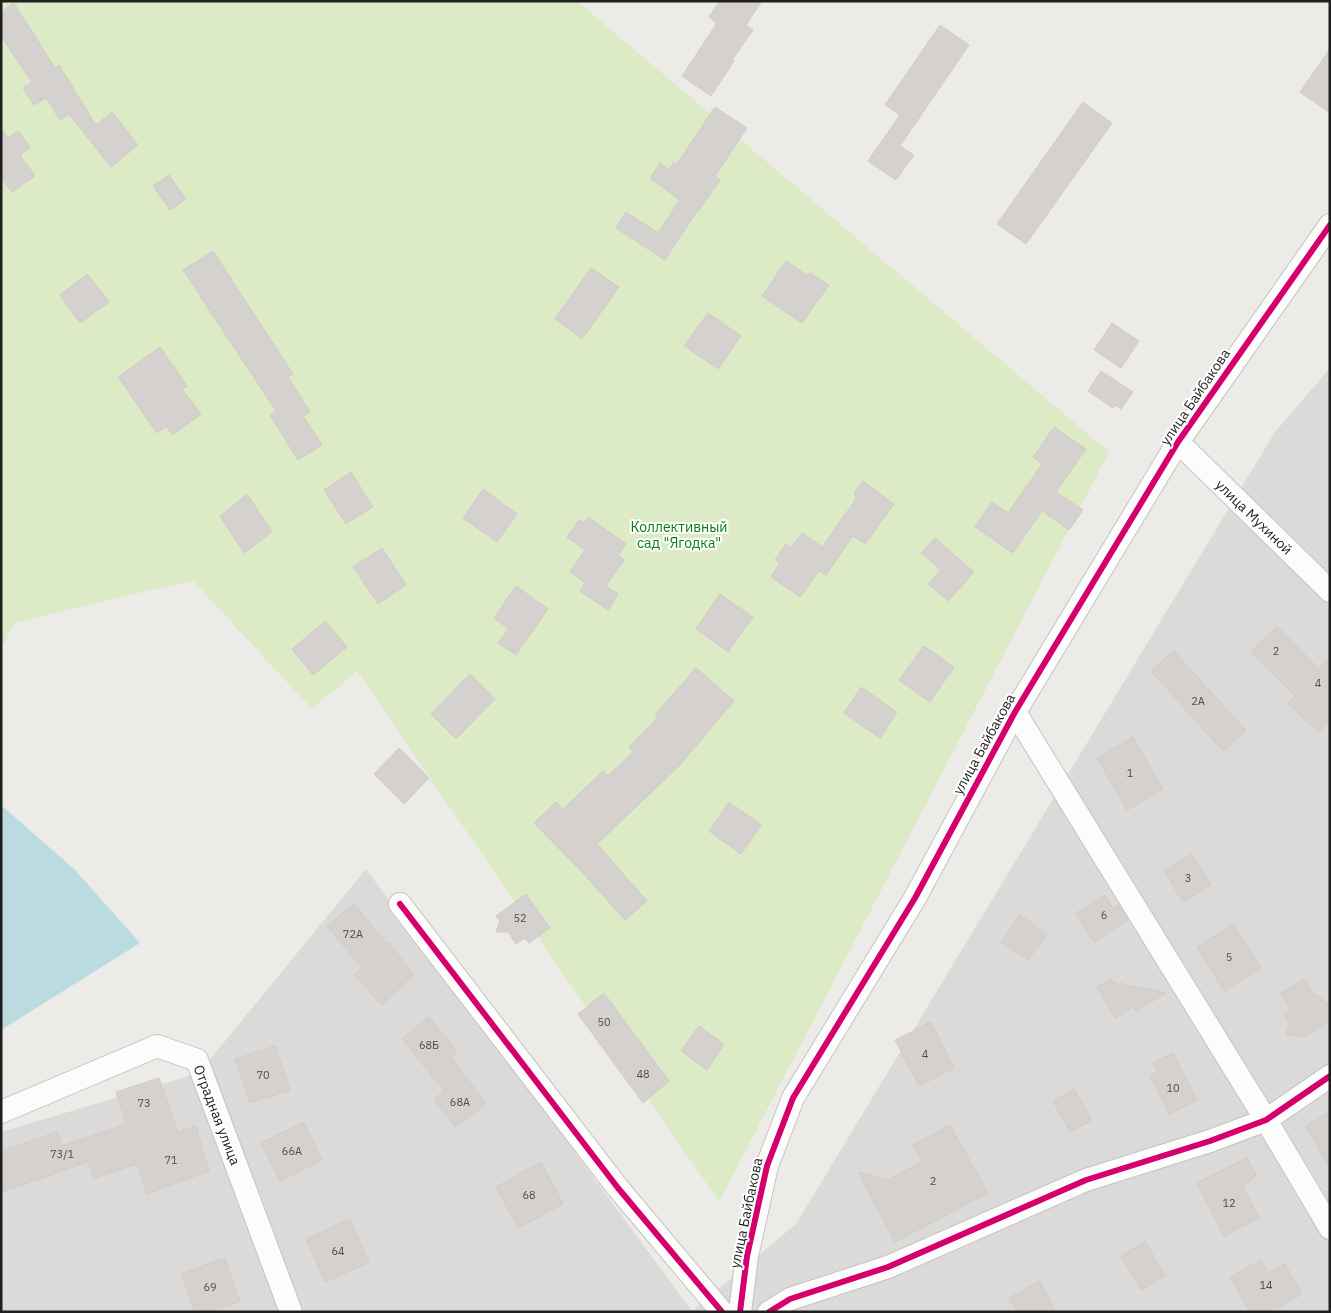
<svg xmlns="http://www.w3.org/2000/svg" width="1331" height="1313" viewBox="0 0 1331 1313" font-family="'IBM Plex Sans',sans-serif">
	<rect width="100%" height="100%" fill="#edebe8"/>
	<path fill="#dcdad9" d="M1330,368V1312H1V1132L199,1073L366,869L692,1311L796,1224L1275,432Z"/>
	<path fill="#dceac6" d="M1,1H577L1109,452L719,1202L357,671L312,709L193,581L129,595L15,623L1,649Z"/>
	<path fill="#badce1" d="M1,805L75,870L140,943L1,1030Z"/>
	<g fill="#d4d1ce" stroke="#d0ccc9">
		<path d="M720,1H762L746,25L753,30L732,60L734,61L711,96L682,76L717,23L709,17Z"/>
		<path d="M14,3L55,68L59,65L96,125L112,112L138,145L111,167L69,114L60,120L46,98L34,105L23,88L32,82L1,36V12Z"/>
		<path d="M940,25L969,45L900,146L914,155L896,180L868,161L900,115L885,105Z"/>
		<path d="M1330,49V113L1300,92Z"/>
		<path d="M1083,102L1112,123L1026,244L997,224Z"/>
		<path d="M715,107L747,128L715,176L720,180L698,212L697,211L665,260L616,228L626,212L658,233L680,200L650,178L660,163L669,170L674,162L677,164Z"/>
		<path d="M1,129L8,138L18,131L30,147L20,155L35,176L12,192L1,177Z"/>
		<path d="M169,175L186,199L170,210L153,186Z"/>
		<path d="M213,251L293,374L288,377L310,412L303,416L322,445L298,460L270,415L276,411L183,270Z"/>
		<path d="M786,261L808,276L810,273L829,285L802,323L762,296Z"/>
		<path d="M591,268L619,287L582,339L555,319Z"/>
		<path d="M87,274L109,302L80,323L60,295Z"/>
		<path d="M708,313L741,336L718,369L684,346Z"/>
		<path d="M1112,323L1139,341L1121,368L1094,350Z"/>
		<path d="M160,347L187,386L182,389L201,414L173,435L166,426L157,433L118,377Z"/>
		<path d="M1101,371L1133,392L1121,409L1115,405L1113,408L1088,391Z"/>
		<path d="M1054,427L1086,449L1056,492L1083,510L1069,530L1042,511L1013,553L975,527L992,502L1008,513L1042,464L1033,457Z"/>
		<path d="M351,472L373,507L346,524L324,490Z"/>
		<path d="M863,481L894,504L865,544L853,536L826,575L819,571L800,597L771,577L780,563L775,560L786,544L791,548L802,533L822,547L856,499L854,493Z"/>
		<path d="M483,489L517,514L497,542L463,518Z"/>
		<path d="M247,494L272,532L244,553L220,516Z"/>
		<path d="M588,517L626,544L618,555L624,560L606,586L618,594L608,610L580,591L585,583L570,572L585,550L567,537L579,520L584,523Z"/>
		<path d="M935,538L974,572L948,601L928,584L941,570L921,553Z"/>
		<path d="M382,548L406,585L378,604L353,567Z"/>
		<path d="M516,586L548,609L516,655L498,643L509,629L494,618Z"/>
		<path d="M720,594L753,617L728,652L696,629Z"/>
		<path d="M325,621L347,647L313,675L292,649Z"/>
		<path d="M1277,626L1319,669L1330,657V720L1319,732L1288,704L1295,696L1251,651Z"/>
		<path d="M924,646L954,667L930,702L899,680Z"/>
		<path d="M1174,651L1246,731L1223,751L1151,671Z"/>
		<path d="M696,668L734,701L679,766L597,844L647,901L625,920L581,871L534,823L556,802L563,809L603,771L608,776L633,752L629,747L658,718L655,715Z"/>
		<path d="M470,674L495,699L456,739L431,714Z"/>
		<path d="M861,687L897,712L880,738L844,713Z"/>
		<path d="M1133,737L1163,789L1127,810L1097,758Z"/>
		<path d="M399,748L429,778L404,804L374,774Z"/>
		<path d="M729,802L761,825L741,854L709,831Z"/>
		<path d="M1192,854L1211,885L1183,902L1164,871Z"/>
		<path d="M526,894L550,928L529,943L525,938L516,944L508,932H496L500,921L496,916Z"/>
		<path d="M1105,895L1113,908L1118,905L1128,920L1094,942L1076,913Z"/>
		<path d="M354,904L387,944L389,942L413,975L382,1005L354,975L362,968L327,926Z"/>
		<path d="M1020,915L1047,934L1028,960L1001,942Z"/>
		<path d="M1233,924L1261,968L1224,991L1197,947Z"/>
		<path d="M1110,979L1121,987L1119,983L1166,993L1136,1011L1134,1006L1115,1018L1097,987Z"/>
		<path d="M1305,979L1315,997L1318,995L1322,1000L1327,1003L1330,1008V1022L1303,1037L1286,1034L1290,1024L1284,1014L1291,1010L1281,993Z"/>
		<path d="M604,993L669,1081L643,1103L578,1014Z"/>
		<path d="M429,1017L457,1052L451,1057L486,1104L455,1127L434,1099L444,1091L402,1039Z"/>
		<path d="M931,1022L954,1068L919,1086L895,1040Z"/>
		<path d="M699,1026L724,1044L707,1070L681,1051Z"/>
		<path d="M275,1046L290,1090L250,1103L235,1059Z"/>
		<path d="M1173,1053L1197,1100L1169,1114L1150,1076L1158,1072L1153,1063Z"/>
		<path d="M159,1078L178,1132L196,1126L209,1171L147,1194L137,1164L94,1178L88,1162L1,1192V1151L57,1132L62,1146L127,1124L116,1092Z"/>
		<path d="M1074,1089L1092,1120L1070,1132L1053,1101Z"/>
		<path d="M1330,1112V1169L1306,1126Z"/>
		<path d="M304,1122L322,1160L280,1181L261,1143Z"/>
		<path d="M950,1125L988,1193L895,1242L858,1172L888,1180L922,1162L913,1145Z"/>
		<path d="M1247,1158L1256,1175L1243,1187L1259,1218L1224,1236L1197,1183Z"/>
		<path d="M541,1162L563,1204L518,1228L496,1187Z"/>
		<path d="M350,1219L369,1263L325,1282L306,1239Z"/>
		<path d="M1145,1241L1165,1276L1141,1290L1121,1256Z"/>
		<path d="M225,1258L240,1301L209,1312H195L181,1274Z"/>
		<path d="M1261,1260L1268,1273L1285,1264L1302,1294L1271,1312H1250L1230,1277Z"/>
		<path d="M1040,1281L1056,1312H1017L1009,1298Z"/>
	</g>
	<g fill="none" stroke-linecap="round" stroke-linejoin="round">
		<g stroke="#c4c3c2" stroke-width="24">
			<g id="street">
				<path d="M1178,442L1330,591"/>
				<path d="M1015,712L1266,1120L1330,1228"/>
				<path d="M400,904L618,1188L722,1312"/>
				<path d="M1,1112L157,1046L197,1060L291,1312"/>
				<path d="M740,1312L747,1256L767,1166L793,1098L915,898L1015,712L1178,442L1330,225"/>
				<path d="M769,1312L790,1299L888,1267L1086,1180L1210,1141L1266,1120L1330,1076"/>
			</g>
		</g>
		<use href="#street" stroke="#fcfcfc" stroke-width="22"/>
		<g stroke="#fff" stroke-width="9">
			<g id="cycleway">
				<path d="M400,904L618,1188L722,1312"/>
				<path d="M740,1312L747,1256L767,1166L793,1098L915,898L1015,712L1178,442L1330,225"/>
				<path d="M769,1312L790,1299L888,1267L1086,1180L1210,1141L1266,1120L1330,1076"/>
			</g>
		</g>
		<use href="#cycleway" stroke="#d6006c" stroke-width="6"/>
	</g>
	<g text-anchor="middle" stroke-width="4" stroke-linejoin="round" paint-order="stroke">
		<g font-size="11" fill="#4c4c4b">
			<text x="1276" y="655">2</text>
			<text x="1318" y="687">4</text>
			<text x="1198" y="705">2А</text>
			<text x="1130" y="777">1</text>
			<text x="1188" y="882">3</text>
			<text x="1104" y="919">6</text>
			<text x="520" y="922">52</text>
			<text x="353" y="938">72А</text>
			<text x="1229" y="961">5</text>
			<text x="604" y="1026">50</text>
			<text x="429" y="1049">68Б</text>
			<text x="925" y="1058">4</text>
			<text x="643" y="1078">48</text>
			<text x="263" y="1079">70</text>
			<text x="1173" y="1092">10</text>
			<text x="460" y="1106">68А</text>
			<text x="144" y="1107">73</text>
			<text x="292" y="1155">66А</text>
			<text x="62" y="1158">73/1</text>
			<text x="171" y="1164">71</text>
			<text x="933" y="1185">2</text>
			<text x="529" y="1199">68</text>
			<text x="1229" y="1207">12</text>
			<text x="338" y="1255">64</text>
			<text x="1266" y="1289">14</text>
			<text x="210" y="1291">69</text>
		</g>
		<g font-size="14" fill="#1f1f1f" stroke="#fff">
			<text transform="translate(1195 397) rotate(-56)" y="5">улица Байбакова</text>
			<text transform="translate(1254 517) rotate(44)" y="5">улица Мухиной</text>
			<text transform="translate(984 744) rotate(-61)" y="5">улица Байбакова</text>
			<text transform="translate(217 1115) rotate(69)" y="5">Отрадная улица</text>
			<text transform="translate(746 1213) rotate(-78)" y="5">улица Байбакова</text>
		</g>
		<g font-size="14" fill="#0a7f0a" stroke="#fff">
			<text x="679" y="532">Коллективный<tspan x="679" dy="16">сад "Ягодка"</tspan></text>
		</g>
	</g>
	<rect width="1331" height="1313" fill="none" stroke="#1f1f1f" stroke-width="5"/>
</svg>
